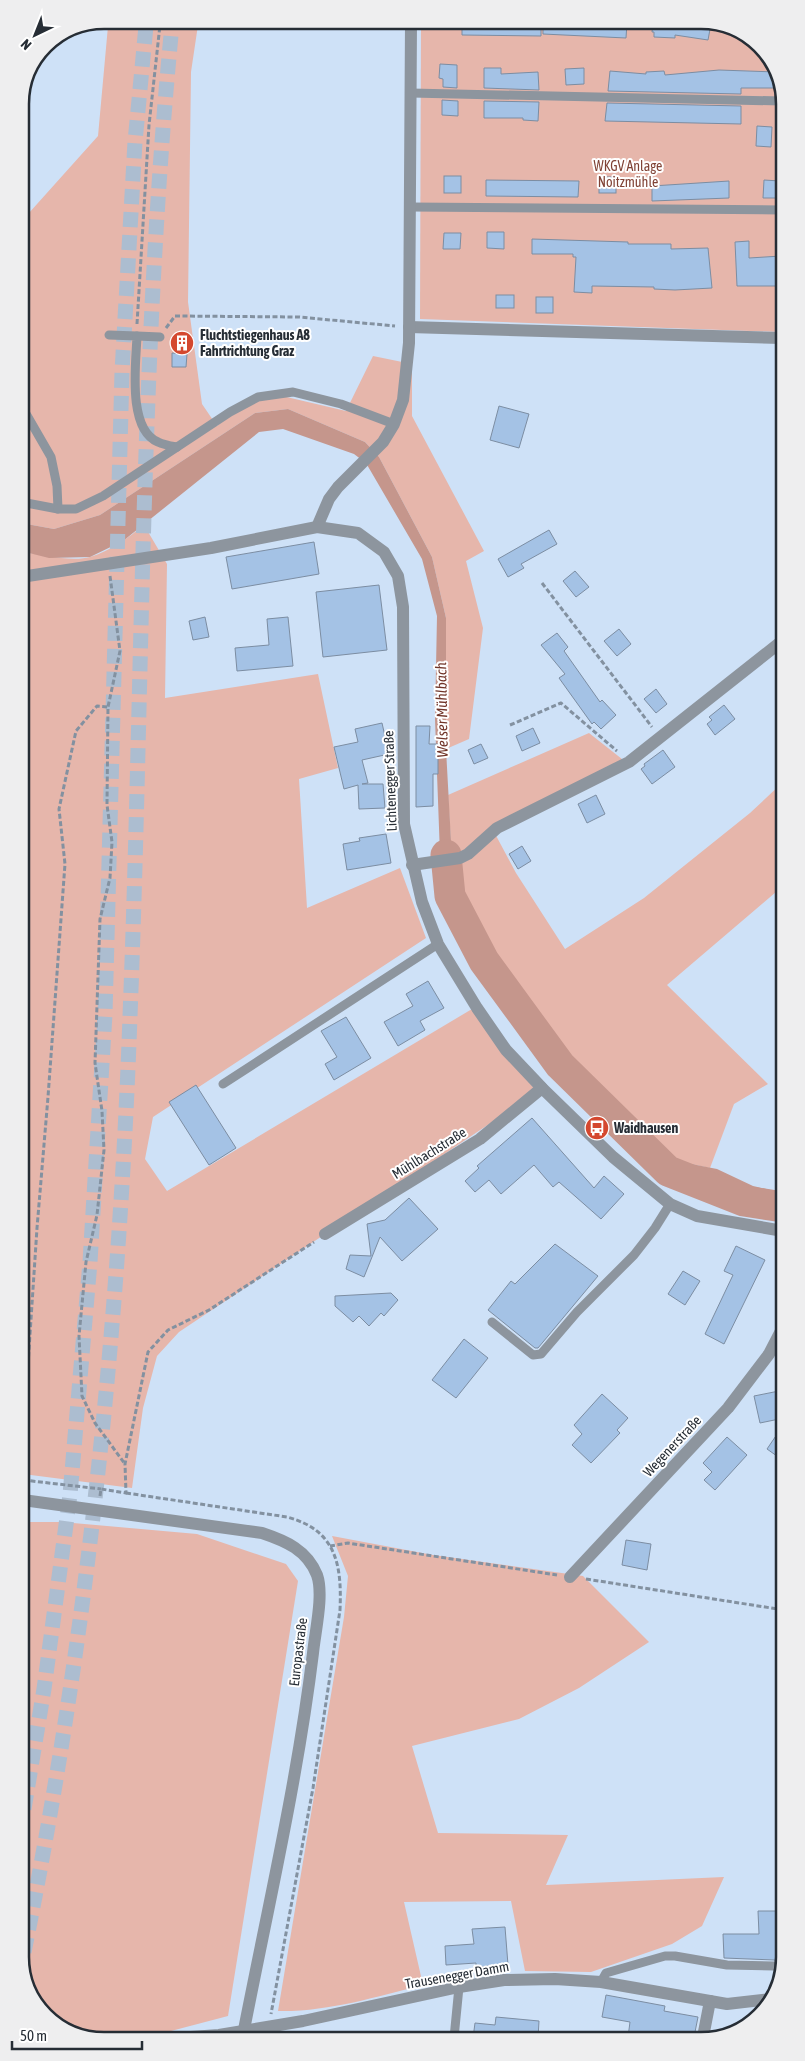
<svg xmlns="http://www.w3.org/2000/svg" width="805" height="2061" viewBox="0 0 805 2061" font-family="'Asap Condensed',sans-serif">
	<rect width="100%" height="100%" fill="#cee1f7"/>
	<g fill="#e6b6ab">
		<path d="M707,20L753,37L781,77V332L420,319L421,23Z"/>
		<path d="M198,25L191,72L188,302L202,404L217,426L243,404L278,395L346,411L373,356L412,364V416L484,551L466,561L483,628L469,739L446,749V618L432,557L379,457L365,442L288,409L255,413L100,515L54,529L21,523L20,223L98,136L108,26Z"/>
		<path d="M144,525L167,564L165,698L318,674L338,768L299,779L307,908L400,868L426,938L153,1117L145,1159L167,1191L472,1009L537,1092L179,1332L157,1356L143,1408L132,1488L23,1474L21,551C39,555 73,562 90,557C110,551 128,538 144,525Z"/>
		<path d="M589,733L627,763L493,830L516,873L565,949L644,898L750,813L782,783L783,886L667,985L768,1084L734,1104L710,1168L677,1161L567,1061L492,961L458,898L452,859L448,795Z"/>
		<path d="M23,1522H62L197,1534L286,1564L298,1581L228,2016L171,2031L82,2035L52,2024L24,1984Z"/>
		<path d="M332,1536L433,1555L583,1576L649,1642L579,1688L519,1719L412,1746L438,1833L568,1835L546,1885L724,1877L702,1926L672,1944L591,1972L525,1971L511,1901L404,1902L423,1985C375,1997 328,2012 278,2011L344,1617L348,1576Z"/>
	</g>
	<path fill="#c5968c" d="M288,409L365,442L379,457L432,557L446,618V749L452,859L458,898L492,961L567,1061L676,1161L717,1169L753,1186L783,1193V1213L759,1208L668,1171L560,1065L484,961L450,896L440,855L435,719L437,616L422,559L366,463L354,454L283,429L259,432L123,541L90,557L49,558L21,551V523L54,529L100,515L255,413Z"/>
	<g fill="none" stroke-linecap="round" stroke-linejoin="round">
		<path stroke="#c5968c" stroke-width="31" d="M446,855L450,896L484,961L560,1065L668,1171L744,1201L783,1207"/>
	</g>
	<g fill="#a4c2e5" stroke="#7c8da2">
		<path d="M575,21L627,23L626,38L543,34V22Z"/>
		<path d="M694,21L711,24L708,40L675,35V38L654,37V32H652L653,22L694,24Z"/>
		<path d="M512,22H541V36L462,35V23Z"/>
		<path d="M440,64L457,65V88L443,87V79L439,78Z"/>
		<path d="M484,68H501V74L538,72L539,90L484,88Z"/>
		<path d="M584,68V84L566,85L565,69Z"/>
		<path d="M719,70L776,72L777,88H741V94L608,91L610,71L646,74V72L664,71L665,75Z"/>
		<path d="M442,100L458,101V116L442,115Z"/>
		<path d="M484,101L539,102L538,121L523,120V118H484Z"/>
		<path d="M607,103L741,106V124L605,121Z"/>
		<path d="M757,126L772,127L771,147L756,146Z"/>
		<rect x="444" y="176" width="17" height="17"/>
		<rect x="599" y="177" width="17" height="16"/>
		<path d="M486,180L579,181L578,197L486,196Z"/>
		<path d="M764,180L780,181V198H763Z"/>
		<path d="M729,181V198L652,201V186Z"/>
		<path d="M487,232H504V249L487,248Z"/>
		<path d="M444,233H461L460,249H443Z"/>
		<path d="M532,239L628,242V244H671V249L708,248L712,288L675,290L654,289V287L592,286V293L574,292L576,257H573V254H532Z"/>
		<path d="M749,241V258L781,256V286H737L735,242Z"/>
		<rect x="496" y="295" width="18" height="13"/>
		<rect x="536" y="297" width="17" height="16"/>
		<path d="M172,353L187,354L186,367H172Z"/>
		<path d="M499,406L529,414L519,448L490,440Z"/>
		<path d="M549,530L557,544L521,564L524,568L508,577L498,559Z"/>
		<path d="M314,542L319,574L232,589L226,557Z"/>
		<path d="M575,571L589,587L576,597L563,581Z"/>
		<path d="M379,585L387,650L323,657L316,592Z"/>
		<path d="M205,617L209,637L193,640L189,621Z"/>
		<path d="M288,617L293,666L237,671L235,648L269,645L267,619Z"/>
		<path d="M619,629L631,644L617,656L604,641Z"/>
		<path d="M557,633L568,647L564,651L600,702L602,700L616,715L601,729L594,722L592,724L559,678L565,674L541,645Z"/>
		<path d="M656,689L667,704L656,713L644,699Z"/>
		<path d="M724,705L735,719L715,735L707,724L712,720L709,717Z"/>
		<path d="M382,723L389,754L362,760L368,783L362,784H383L385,808L359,809L358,785L344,789L334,747L358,742L355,729Z"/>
		<path d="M416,726H430L429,744H438V774H433V806L416,807Z"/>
		<path d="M533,728L540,743L522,751L516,736Z"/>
		<path d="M481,744L488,758L474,764L468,750Z"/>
		<path d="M663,750L675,767L652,784L641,769L645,766L644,764Z"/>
		<path d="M596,795L605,814L587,823L578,804Z"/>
		<path d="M386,834L391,863L347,870L343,844L360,841L359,838Z"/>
		<path d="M522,846L531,861L518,869L509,854Z"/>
		<path d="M428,981L444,1008L420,1021L425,1030L398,1046L384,1022L413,1006L406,994Z"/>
		<path d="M346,1017L371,1058L334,1080L325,1064L337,1057L321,1031Z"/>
		<path d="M196,1085L236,1148L209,1165L169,1102Z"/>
		<path d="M532,1118L594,1188L604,1176L624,1194L601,1219L559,1182L553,1187L534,1165L501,1194L489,1180L475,1192L465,1181L479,1168L477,1166Z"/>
		<path d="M409,1198L438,1229L402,1261L380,1237L364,1277L346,1269L350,1255L371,1256L367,1224L385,1220Z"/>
		<path d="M555,1244L598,1276L538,1348H535L488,1310L511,1281L515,1284Z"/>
		<path d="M736,1246L765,1260L724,1344L705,1334L733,1275L724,1271Z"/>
		<path d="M683,1271L700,1281L685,1305L668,1294Z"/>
		<path d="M391,1293L398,1300L384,1316L381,1313L369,1326L359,1316L353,1322L335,1306V1296Z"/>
		<path d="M464,1339L488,1358L456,1398L432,1380Z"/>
		<path d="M784,1390V1418L760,1423L754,1396Z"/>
		<path d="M602,1394L628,1418L617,1430L620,1433L591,1463L572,1445L582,1434L574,1425Z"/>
		<path d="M784,1424V1461L767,1449Z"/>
		<path d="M727,1437L747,1455L715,1490L704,1480L712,1472L703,1463Z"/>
		<path d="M626,1540L651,1544L647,1570L622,1565Z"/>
		<path d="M758,1911H780L782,1962L774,1960L724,1958L723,1934H759Z"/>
		<path d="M505,1927L508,1965L476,1967V1963L446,1965L445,1946L474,1944L472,1929Z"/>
		<path d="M606,1995L665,2006L664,2011L698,2017L694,2037H628L630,2022L602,2017Z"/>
		<path d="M496,2017L539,2021L538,2038H473L475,2023L495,2025Z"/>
	</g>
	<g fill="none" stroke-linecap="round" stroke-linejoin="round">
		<g stroke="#acbdd0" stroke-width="15" stroke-dasharray="15 8" stroke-linecap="butt">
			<path d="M24,1809L44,1689L70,1495L90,1262L105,1014L122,372L135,142L146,26"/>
			<path d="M24,1952C87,1643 119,1330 130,1016C143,686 140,354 172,25"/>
		</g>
		<g stroke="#8391a0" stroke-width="3" stroke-dasharray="5 2.5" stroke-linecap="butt">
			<path d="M137,324L149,125L160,25"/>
			<path d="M166,328L175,316L299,317L395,326"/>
			<path d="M110,576L120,651L108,707L107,805L112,842L110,878L100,919L95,1063L102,1111L104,1150L97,1215L86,1262L79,1336L82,1396L95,1423L125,1464"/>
			<path d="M542,583L652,727"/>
			<path d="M510,725L561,703L617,751"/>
			<path d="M23,1394L27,1380L37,1228L48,1097L65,864L59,809L76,731L97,706L108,707"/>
			<path d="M23,1480L101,1489"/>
			<path d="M126,1493L287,1517C336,1530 342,1564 340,1610L313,1788L271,2014"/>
			<path d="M100,1496L101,1489L126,1493L125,1464L148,1352L168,1330L209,1310L314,1242"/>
			<path d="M330,1546L348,1543L557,1575"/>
			<path d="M586,1579L784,1610"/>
		</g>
		<g stroke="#8d959e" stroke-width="9">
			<path d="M411,93L781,101"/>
			<path d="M410,207L781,210"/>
			<path d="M109,335L137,336C136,363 127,429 158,442C164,445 171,446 177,447"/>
			<path d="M137,336L160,337"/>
			<path d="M21,405L51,457L57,486L58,509L21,502"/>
			<path d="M58,509H76L103,496L230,412L258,397L293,392L341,404L394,424"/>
			<path d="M223,1084L438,944"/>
			<path d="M492,1322L533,1355L541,1354L577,1312L634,1255L655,1228L670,1204"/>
			<path d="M601,1982L606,1973L665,1956H675L727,1965L774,1966"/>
			<path d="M454,2038L459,1987"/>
		</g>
		<g stroke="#8d959e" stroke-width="12">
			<path d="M409,327L781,338"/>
			<path d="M317,527L329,499L338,487L383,442L394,424L403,400L409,343L411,23"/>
			<path d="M21,577L211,548L317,527L358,533L384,552L398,576L403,607L404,824L422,902L438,944L477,1008L506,1050L542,1088L613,1157L670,1204L697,1216L783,1231"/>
			<path d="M412,865L460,858L468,854L497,828L629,762L782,641"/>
			<path d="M325,1234L480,1139L542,1088"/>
			<path d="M570,1577L728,1408L769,1354L784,1325"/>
			<path d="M703,2037L710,2001"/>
			<path d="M149,2040L219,2035L303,2021L459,1987L504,1980L555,1979L601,1982L727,2004L771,1999"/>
		</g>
		<path stroke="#8d959e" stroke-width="12" d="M23,1500L262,1533C286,1541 307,1550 317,1575C324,1595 315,1632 313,1653C297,1784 267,1911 242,2040"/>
	</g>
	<defs>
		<g id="building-disc" transform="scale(1.25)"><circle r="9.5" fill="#d4482f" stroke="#fff"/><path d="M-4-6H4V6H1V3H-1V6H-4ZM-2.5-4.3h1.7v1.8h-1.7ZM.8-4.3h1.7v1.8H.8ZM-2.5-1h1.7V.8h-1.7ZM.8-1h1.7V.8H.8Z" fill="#fff"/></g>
		<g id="bus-disc" transform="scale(1.25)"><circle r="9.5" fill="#d4482f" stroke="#fff"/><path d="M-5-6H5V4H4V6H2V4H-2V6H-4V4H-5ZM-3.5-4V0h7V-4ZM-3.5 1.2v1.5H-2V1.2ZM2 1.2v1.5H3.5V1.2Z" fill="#fff"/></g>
	</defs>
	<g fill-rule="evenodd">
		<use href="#building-disc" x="182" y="343"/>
		<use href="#bus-disc" x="597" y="1128"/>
	</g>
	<g text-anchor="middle" stroke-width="4" stroke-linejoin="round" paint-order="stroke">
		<g font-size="14" fill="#804235" stroke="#fff">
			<text x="628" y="171">WKGV Anlage<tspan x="628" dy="16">Noitzmühle</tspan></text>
		</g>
		<g font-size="14" font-weight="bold" fill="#262d35" stroke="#fff" text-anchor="start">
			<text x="200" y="340">Fluchtstiegenhaus A8<tspan x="200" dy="16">Fahrtrichtung Graz</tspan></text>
			<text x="614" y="1133">Waidhausen</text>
		</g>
		<g font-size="14" fill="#262d35" stroke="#fff">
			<text transform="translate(390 781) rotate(-92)" y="5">Lichtenegger Straße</text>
			<text transform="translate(429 1153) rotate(-32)" y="5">Mühlbachstraße</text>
			<text transform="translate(672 1446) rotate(-47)" y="5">Wegenerstraße</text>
			<text transform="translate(298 1652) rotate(-83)" y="5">Europastraße</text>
			<text transform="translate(457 1975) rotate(-10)" y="5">Trausenegger Damm</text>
		</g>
		<g font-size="15" font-style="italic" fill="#703428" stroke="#fff">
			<text transform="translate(442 710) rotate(-91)" y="5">Welser Mühlbach</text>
		</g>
	</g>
	<path d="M0 0H805V2061H0ZM104 29H701A75 75 0 0 1 776 104V1957A75 75 0 0 1 701 2032H104A75 75 0 0 1 29 1957V104A75 75 0 0 1 104 29Z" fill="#eeeeef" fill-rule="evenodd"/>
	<path fill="none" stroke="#262d35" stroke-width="2.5" d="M104 29H701A75 75 0 0 1 776 104V1957A75 75 0 0 1 701 2032H104A75 75 0 0 1 29 1957V104A75 75 0 0 1 104 29Z"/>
	<g transform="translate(35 35) rotate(223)" stroke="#ffffff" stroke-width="4" paint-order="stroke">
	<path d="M0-4L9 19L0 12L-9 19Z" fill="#262d35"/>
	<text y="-8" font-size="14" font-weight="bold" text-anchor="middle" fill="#262d35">N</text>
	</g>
	<path d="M12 2041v8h130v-8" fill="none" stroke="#262d35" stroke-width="2.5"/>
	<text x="20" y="2041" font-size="15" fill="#262d35" stroke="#ffffff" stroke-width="4" paint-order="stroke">50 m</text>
</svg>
